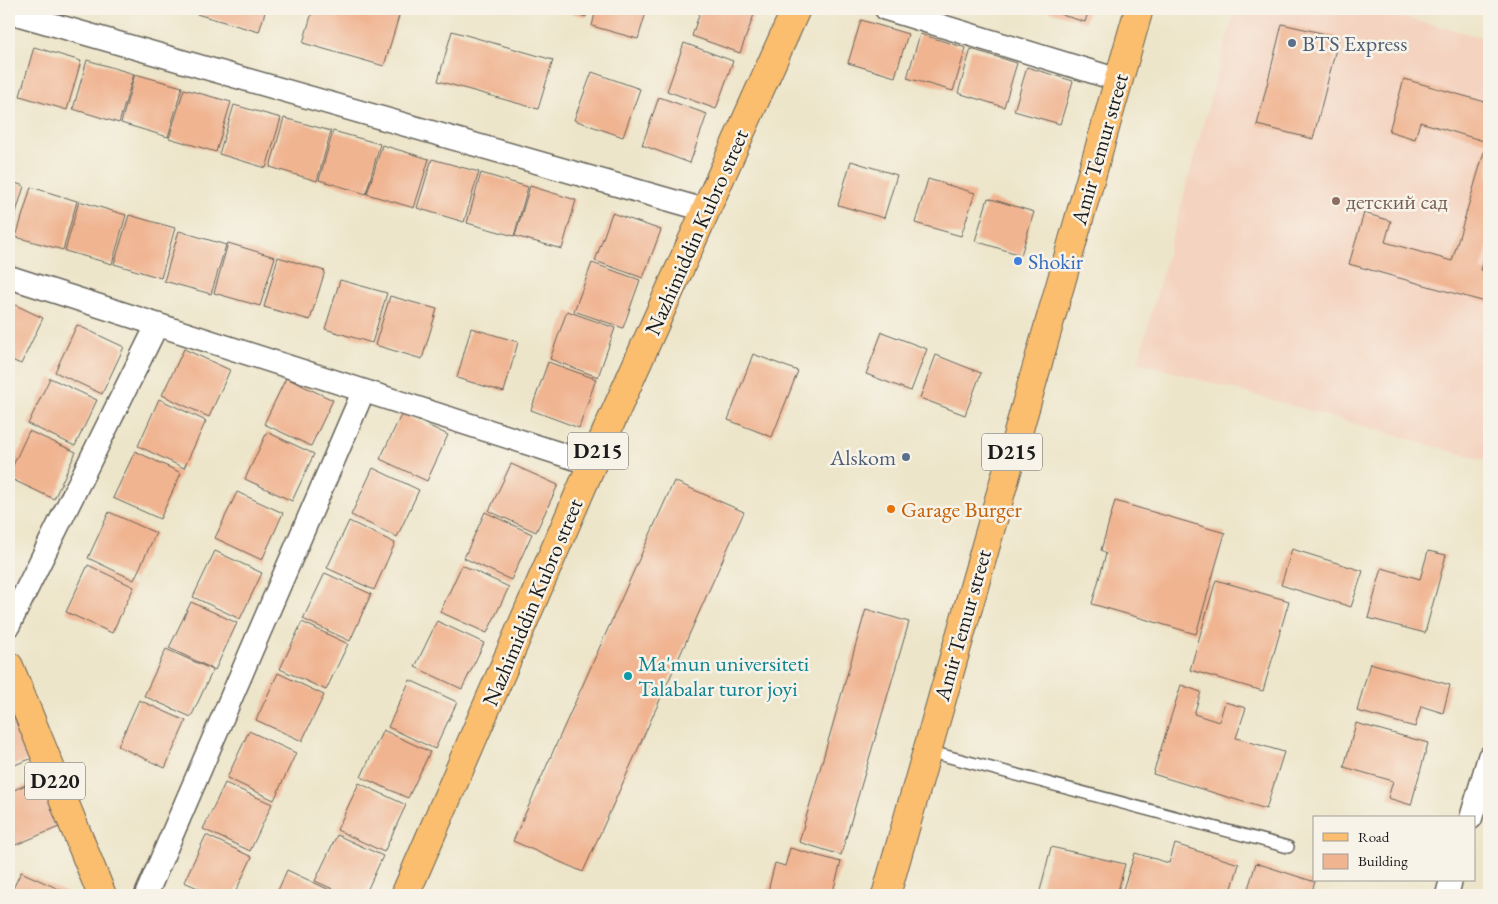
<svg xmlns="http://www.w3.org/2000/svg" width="1498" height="904" viewBox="0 0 1498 904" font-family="'EB Garamond',serif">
	<rect width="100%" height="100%" fill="#f7f3e8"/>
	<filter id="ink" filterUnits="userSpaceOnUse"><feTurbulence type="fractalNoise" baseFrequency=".02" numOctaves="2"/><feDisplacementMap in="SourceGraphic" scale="10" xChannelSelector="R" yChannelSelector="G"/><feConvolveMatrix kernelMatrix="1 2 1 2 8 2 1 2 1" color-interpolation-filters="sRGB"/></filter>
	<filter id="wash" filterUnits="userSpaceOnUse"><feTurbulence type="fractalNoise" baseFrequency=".0096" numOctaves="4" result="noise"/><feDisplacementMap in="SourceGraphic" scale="20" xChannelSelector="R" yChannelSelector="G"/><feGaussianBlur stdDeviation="1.12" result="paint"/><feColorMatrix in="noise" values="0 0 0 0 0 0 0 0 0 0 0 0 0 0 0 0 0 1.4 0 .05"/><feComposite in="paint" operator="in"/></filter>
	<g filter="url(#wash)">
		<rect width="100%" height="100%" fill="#ede5c9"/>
		<path fill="#f4d3c0" d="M1235,9H1371L1489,39V462L1138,362Z"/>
		<g id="blocks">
			<g fill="#f0b491">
				<path d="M179,9H266L259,32Z"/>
				<path d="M313,9H373L399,16L384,66L303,43Z"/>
				<path d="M558,9H589L586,17Z"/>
				<path d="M596,9H647L638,39L592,26Z"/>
				<path d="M701,9H756L740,53L692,36Z"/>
				<path d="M1043,9H1089L1085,22Z"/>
				<path d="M861,20L908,34L895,77L848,63Z"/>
				<path d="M1282,24L1339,37L1313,139L1257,125Z"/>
				<path d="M452,31L553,60L538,109L438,81Z"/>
				<path d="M920,34L966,48L953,91L907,78Z"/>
				<path d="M684,43L733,61L716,109L667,91Z"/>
				<path d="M34,47L81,61L67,110L20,96Z"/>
				<path d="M971,49L1017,63L1004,107L958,93Z"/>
				<path d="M87,60L134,74L119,123L73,109Z"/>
				<path d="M1027,67L1073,81L1060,124L1014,111Z"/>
				<path d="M592,72L640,89L623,137L574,120Z"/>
				<path d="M135,74L182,87L168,137L121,123Z"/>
				<path d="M1404,79L1489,103V241L1481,270L1489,272V303L1349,264L1364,213L1391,221L1385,242L1452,261L1487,142L1420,122L1415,139L1389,131Z"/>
				<path d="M184,89L231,102L216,152L169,138Z"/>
				<path d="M659,97L707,114L690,163L642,145Z"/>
				<path d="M234,105L281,118L266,168L219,154Z"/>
				<path d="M284,118L331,131L317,181L270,167Z"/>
				<path d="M333,131L380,144L366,194L319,180Z"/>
				<path d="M382,145L429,159L414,208L367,194Z"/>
				<path d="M432,159L479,172L464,222L417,208Z"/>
				<path d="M851,161L897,175L884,218L838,205Z"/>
				<path d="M481,173L528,187L514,236L467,223Z"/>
				<path d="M928,179L975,193L961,236L915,223Z"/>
				<path d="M9,181L24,186L9,236Z"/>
				<path d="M530,186L576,200L562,249L515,236Z"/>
				<path d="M31,187L77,201L63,250L16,237Z"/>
				<path d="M988,198L1034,212L1021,255L975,241Z"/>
				<path d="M79,201L126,215L112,264L65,251Z"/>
				<path d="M612,213L661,230L643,278L595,261Z"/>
				<path d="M129,215L175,228L161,278L114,264Z"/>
				<path d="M179,231L226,245L211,294L164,281Z"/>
				<path d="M228,243L275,257L260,306L214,293Z"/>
				<path d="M278,257L325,271L310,320L264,307Z"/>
				<path d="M592,263L640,280L623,328L574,311Z"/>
				<path d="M340,280L387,293L372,343L325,329Z"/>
				<path d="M390,296L437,309L422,359L375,345Z"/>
				<path d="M9,302L43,318L21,364L9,359Z"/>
				<path d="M567,311L615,328L598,377L550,359Z"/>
				<path d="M77,325L124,347L102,394L55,372Z"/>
				<path d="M471,328L518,342L504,392L457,378Z"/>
				<path d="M882,332L927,349L911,391L866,374Z"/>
				<path d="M184,349L230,370L209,417L162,395Z"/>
				<path d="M753,354L798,371L772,437L728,420Z"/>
				<path d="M936,355L981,373L965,415L920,398Z"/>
				<path d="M548,362L596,379L579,428L531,410Z"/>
				<path d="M50,378L97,400L75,446L28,424Z"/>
				<path d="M286,378L333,400L311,446L264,424Z"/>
				<path d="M159,399L206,421L184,468L138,446Z"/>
				<path d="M402,413L448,435L427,481L380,459Z"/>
				<path d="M29,431L76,452L54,499L9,478V474Z"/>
				<path d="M267,432L314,454L292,501L245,479Z"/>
				<path d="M135,451L181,473L160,519L113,498Z"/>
				<path d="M511,464L558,485L536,532L489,511Z"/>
				<path d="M373,468L419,490L397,537L351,515Z"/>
				<path d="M674,481L744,512L583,872L513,841Z"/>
				<path d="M237,492L283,513L262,560L215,538Z"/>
				<path d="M1115,501L1225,533L1196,634L1092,604L1106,554L1101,550Z"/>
				<path d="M109,512L156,533L134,580L88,558Z"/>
				<path d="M485,512L532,534L511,580L464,558Z"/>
				<path d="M349,521L395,543L374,590L327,568Z"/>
				<path d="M1292,549L1363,571L1351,607L1281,585Z"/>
				<path d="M215,551L262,573L240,619L193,597Z"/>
				<path d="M1428,551L1446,555L1425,633L1368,618L1382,568L1420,579Z"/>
				<path d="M88,565L134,587L112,633L66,612Z"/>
				<path d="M462,565L509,587L487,633L440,612Z"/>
				<path d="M325,573L371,594L350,641L303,619Z"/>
				<path d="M1216,580L1289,601L1263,691L1190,670Z"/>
				<path d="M191,602L237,623L215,670L169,648Z"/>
				<path d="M866,609L909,622L841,855L799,842Z"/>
				<path d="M437,621L484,643L462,689L415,667Z"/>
				<path d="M302,622L348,644L326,690L280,669Z"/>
				<path d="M166,649L213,670L191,717L144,696Z"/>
				<path d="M1370,663L1450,685L1443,713L1421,706L1415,727L1357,711Z"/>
				<path d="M278,673L324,695L302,741L256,720Z"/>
				<path d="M410,680L457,702L435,749L388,727Z"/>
				<path d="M1181,685L1201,692L1194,714L1219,722L1225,702L1246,708L1236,738L1284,752L1266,809L1153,774Z"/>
				<path d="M9,694L33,758L9,767Z"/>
				<path d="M139,700L186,721L165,768L118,746Z"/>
				<path d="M1356,723L1428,743L1411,805L1388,798L1393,781L1344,767Z"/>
				<path d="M383,730L430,752L408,798L361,777Z"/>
				<path d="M249,731L296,753L274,800L227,778Z"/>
				<path d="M40,779L59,827L13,846L9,835V792Z"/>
				<path d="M225,783L272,804L250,851L203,829Z"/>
				<path d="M359,783L406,805L384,852L337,830Z"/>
				<path d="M206,835L252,857L234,895H214L184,882Z"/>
				<path d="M337,835L383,856L365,895H346L315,881Z"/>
				<path d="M1175,844L1239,864L1230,895H1121L1135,853L1169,863Z"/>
				<path d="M1051,847L1125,864L1117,895H1039Z"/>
				<path d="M790,848L841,862L832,895H767L775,863L785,866Z"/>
				<path d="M1256,863L1315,882L1310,895H1246Z"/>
				<path d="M287,870L334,892L333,895H276Z"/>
				<path d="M21,872L72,895H10Z"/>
			</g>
		</g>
	</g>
	<g filter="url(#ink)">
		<use href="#blocks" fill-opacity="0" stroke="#656259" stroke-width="1"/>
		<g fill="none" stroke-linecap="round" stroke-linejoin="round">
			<g stroke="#656259" stroke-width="14">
				<path id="lane" d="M927,751L1288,847"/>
			</g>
			<g stroke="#656259" stroke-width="25">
				<g id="street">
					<path d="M886,9L1119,80"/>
					<path d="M9,12L705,210"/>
					<path d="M9,277L592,464"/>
					<path d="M9,625L157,325"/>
					<path d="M1471,818L1489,757"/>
					<path d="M146,895L363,392"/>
					<path d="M1447,895L1451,880"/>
				</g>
			</g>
			<g stroke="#656259" stroke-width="30">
				<g id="primary">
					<path d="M9,666L102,895"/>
					<path d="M405,895L592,464L796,9"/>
					<path d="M886,895L1139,9"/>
				</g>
			</g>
			<use href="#lane" stroke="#fff" stroke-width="11"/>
			<use href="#street" stroke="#fff" stroke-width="22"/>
			<use href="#primary" stroke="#fabe6e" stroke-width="28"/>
		</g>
	</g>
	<g fill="#5c6f8a" stroke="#f7f3e8" stroke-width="2">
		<circle cx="1292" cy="43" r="5"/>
		<circle cx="906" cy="457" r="5"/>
	</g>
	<circle fill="#8d6e63" stroke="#f7f3e8" stroke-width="2" cx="1336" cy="201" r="5"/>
	<circle fill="#3f7fe0" stroke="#f7f3e8" stroke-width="2" cx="1018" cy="261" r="5"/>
	<circle fill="#e8710a" stroke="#f7f3e8" stroke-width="2" cx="891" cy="509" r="5"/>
	<circle fill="#0f9aa8" stroke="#f7f3e8" stroke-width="2" cx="628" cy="676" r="5"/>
	<g text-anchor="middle" stroke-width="5" stroke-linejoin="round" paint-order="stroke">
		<g fill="#f7f3e8" stroke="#5e5c59" stroke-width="1">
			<rect x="568" y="432.5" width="60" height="37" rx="4"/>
			<rect x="982" y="433.5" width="60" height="37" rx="4"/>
			<rect x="25" y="762.5" width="60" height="37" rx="4"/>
		</g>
		<g font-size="21" font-weight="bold" fill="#1c1c1c">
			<text x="598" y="458">D215</text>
			<text x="1012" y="459">D215</text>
			<text x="55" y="788">D220</text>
		</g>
		<g font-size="22" fill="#4e5e75" stroke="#f7f3e8" text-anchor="start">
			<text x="1302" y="51">BTS Express</text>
			<text x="896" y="465" text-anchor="end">Alskom</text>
		</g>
		<g font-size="22" fill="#1c1c1c" stroke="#f7f3e8">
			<text transform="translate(1099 149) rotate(-74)" y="8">Amir Temur street</text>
			<text transform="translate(696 232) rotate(-66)" y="8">Nazhimiddin Kubro street</text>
			<text transform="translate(532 602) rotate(-67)" y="8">Nazhimiddin Kubro street</text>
			<text transform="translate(962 625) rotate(-74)" y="8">Amir Temur street</text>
		</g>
		<g font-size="22" fill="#785e54" stroke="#f7f3e8" text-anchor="start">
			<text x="1346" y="209">детский сад</text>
		</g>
		<g font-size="22" fill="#366cbe" stroke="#f7f3e8" text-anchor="start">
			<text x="1028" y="269">Shokir</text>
		</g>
		<g font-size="22" fill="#c56008" stroke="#f7f3e8" text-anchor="start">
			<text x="901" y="517">Garage Burger</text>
		</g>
		<g font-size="22" fill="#0d838f" stroke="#f7f3e8" text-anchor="start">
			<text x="638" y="671">Ma'mun universiteti<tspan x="638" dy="25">Talabalar turor joyi</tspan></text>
		</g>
	</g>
	<rect width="1498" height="904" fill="none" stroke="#f7f3e8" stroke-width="30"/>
	<rect x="1313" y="816" width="162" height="65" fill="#f7f3e8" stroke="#9f9d96"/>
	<rect x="1323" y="833" width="25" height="8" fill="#fabe6e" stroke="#9f9d96"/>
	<text x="1358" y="842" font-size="15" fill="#1c1c1c">Road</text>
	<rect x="1323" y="854" width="25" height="15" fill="#f0b491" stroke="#9f9d96"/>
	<text x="1358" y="866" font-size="15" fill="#1c1c1c">Building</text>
</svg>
